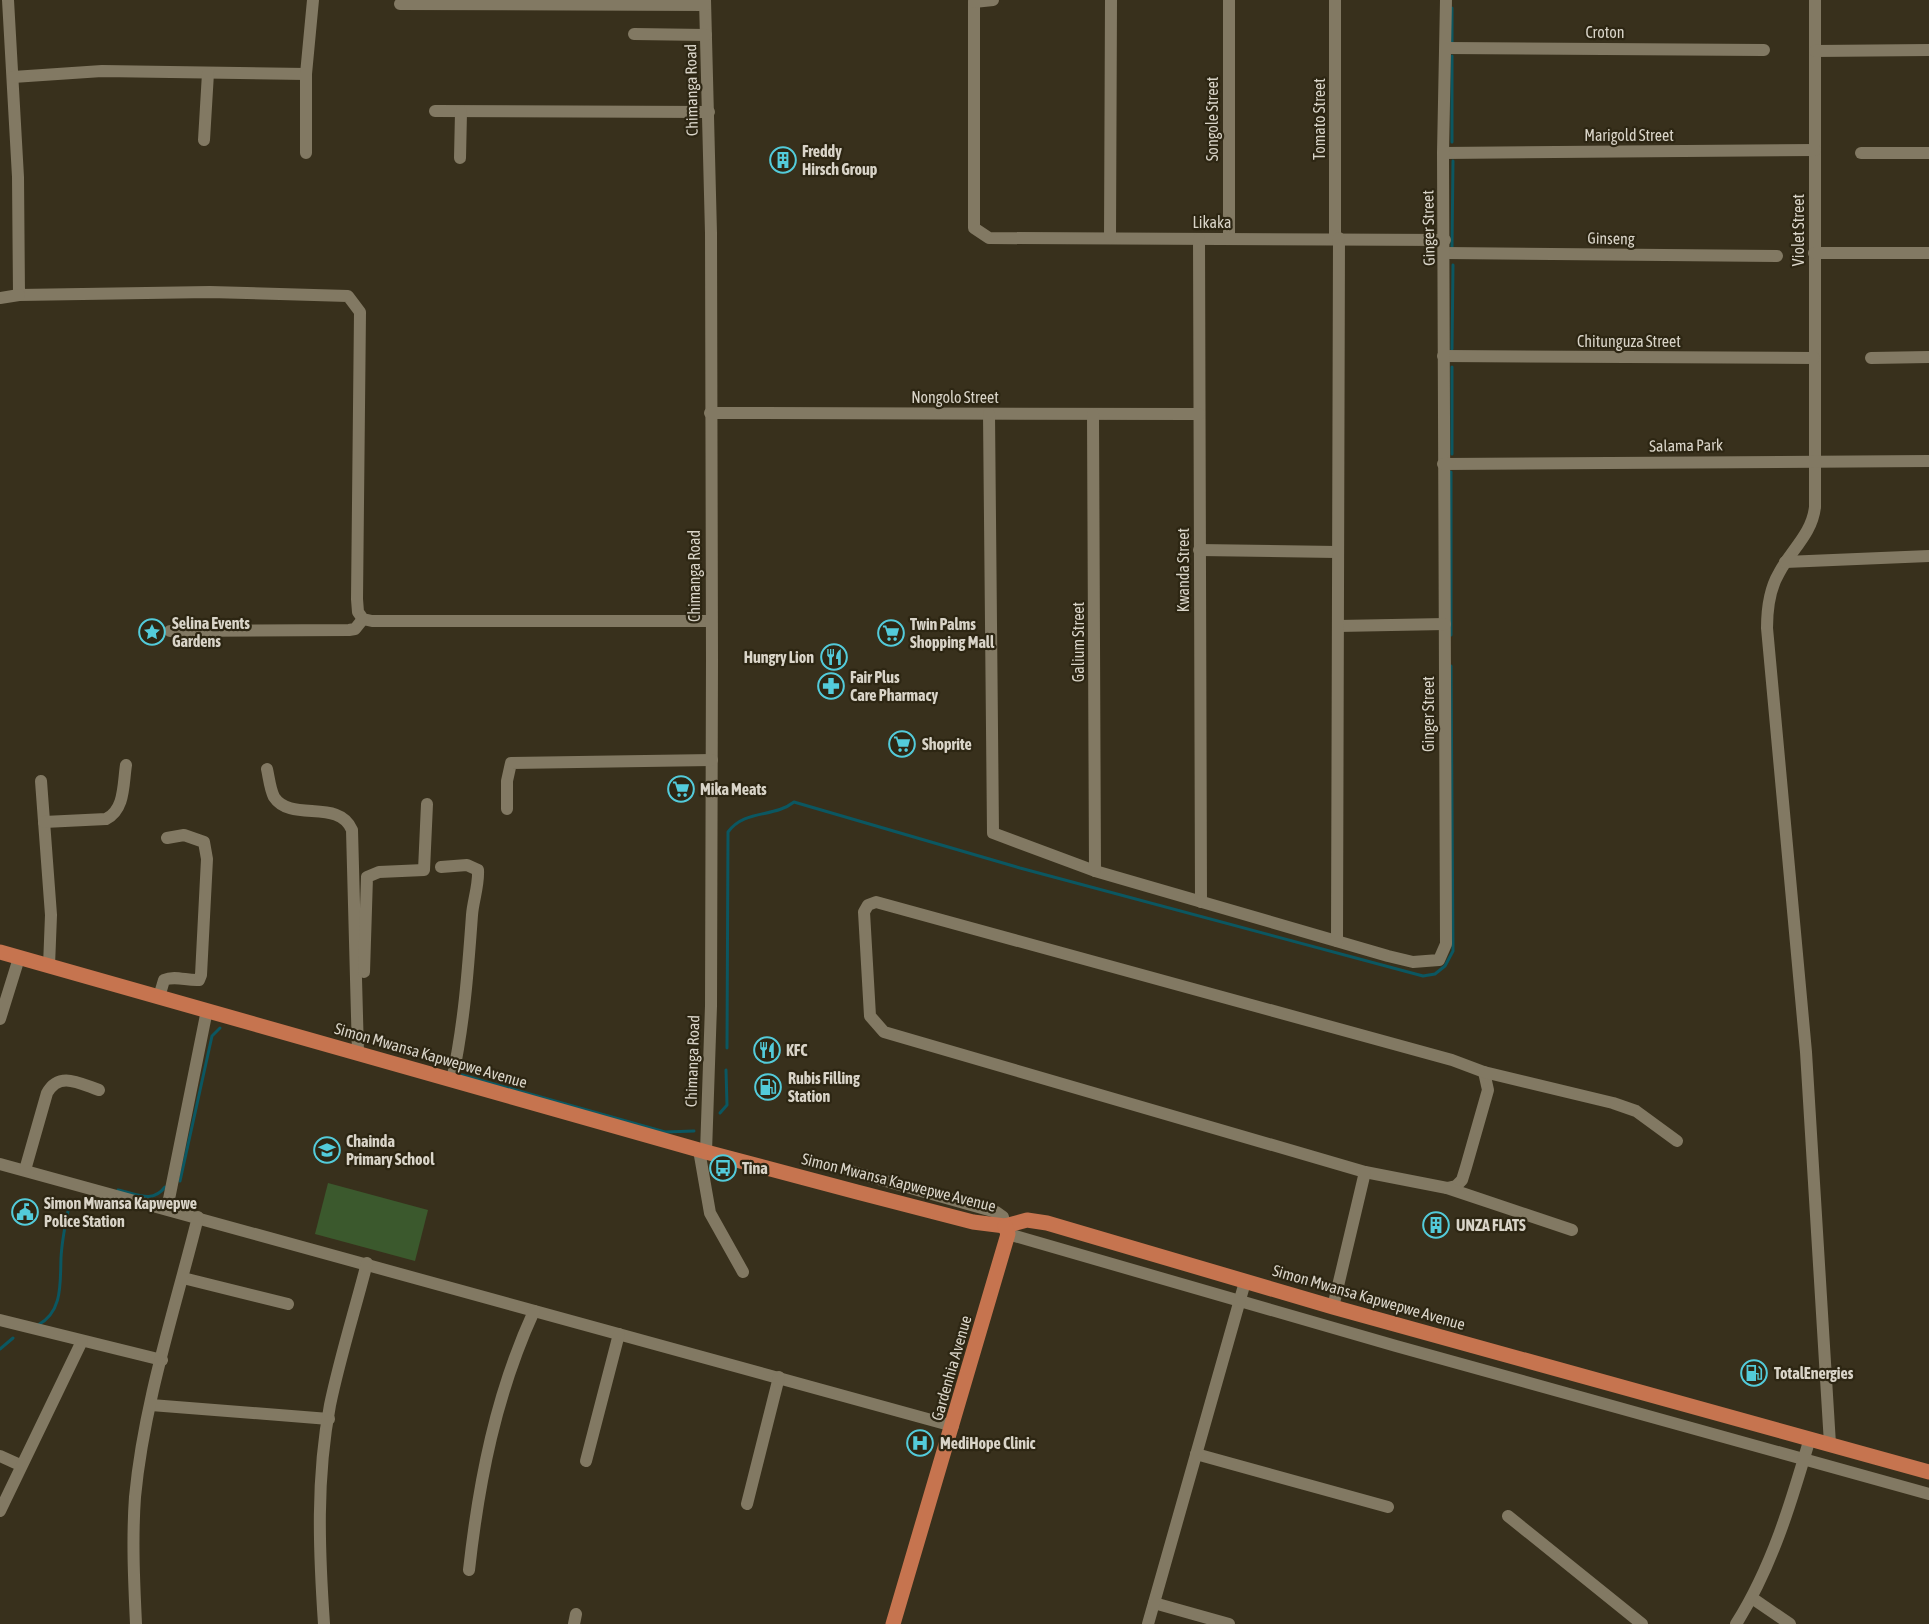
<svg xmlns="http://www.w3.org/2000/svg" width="1929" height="1624" viewBox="0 0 1929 1624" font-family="'Asap Condensed',sans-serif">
	<rect width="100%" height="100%" fill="#38301c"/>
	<path fill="#3b592d" d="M328,1183L428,1210L415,1261L315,1234Z"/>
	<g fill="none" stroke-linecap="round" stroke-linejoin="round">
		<g stroke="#0b5761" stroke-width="3">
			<path d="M1452,8V42"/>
			<path d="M1452,56V142"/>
			<path d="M1452,247L1453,161"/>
			<path d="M1452,349L1453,265"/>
			<path d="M1452,367V454"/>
			<path d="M1451,472V635"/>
			<path d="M727,1048L728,832C745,809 774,818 794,802L1020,868L1423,976L1435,974L1445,966L1453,951L1451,666"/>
			<path d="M462,1075L665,1132L694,1131"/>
			<path d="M720,1113L727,1105L726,1070"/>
			<path d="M180,1181L212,1036L220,1028"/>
			<path d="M118,1190C137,1194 152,1204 165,1187"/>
			<path d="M38,1325C63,1312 60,1283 61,1258C62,1239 66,1220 70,1202"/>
			<path d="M0,1349L13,1338"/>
		</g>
		<g stroke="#827963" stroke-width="12">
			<path d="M8,0L18,177L19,295L210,292L348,296L360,312L357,599L358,612L363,619L372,621H711"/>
			<path d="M705,0L711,233L712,659L711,1006L706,1152"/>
			<path d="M1229,0V238"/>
			<path d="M1815,0V507C1812,534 1791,550 1779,573C1769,590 1767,609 1767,628L1806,1052L1830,1444"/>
			<path d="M974,2V228L989,238L1445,240"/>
			<path d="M974,2L993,0"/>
			<path d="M400,4L705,5"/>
			<path d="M634,34L706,35"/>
			<path d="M1446,48L1764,50"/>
			<path d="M1815,51L1929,50"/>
			<path d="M13,77L102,71L306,74"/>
			<path d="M435,111L709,112"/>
			<path d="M204,140L208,73"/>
			<path d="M306,153V74L313,0"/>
			<path d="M1443,153L1815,150"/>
			<path d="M1861,153H1929"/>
			<path d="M460,158L461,112"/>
			<path d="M1110,238L1111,0"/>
			<path d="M1199,239L1201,902"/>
			<path d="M1335,239V0"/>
			<path d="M1445,253L1777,256"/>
			<path d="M1814,253H1929"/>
			<path d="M0,298L19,295"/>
			<path d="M1443,356L1814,358"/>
			<path d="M1871,358L1929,357"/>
			<path d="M710,413L1199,414"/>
			<path d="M989,414L993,833L1095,871L1388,956L1413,962L1439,960L1446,944L1443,153L1446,0"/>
			<path d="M1093,414L1095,871"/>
			<path d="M1443,464L1929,461"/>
			<path d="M1199,550L1337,552"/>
			<path d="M1785,562L1929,556"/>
			<path d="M1338,626L1445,624"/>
			<path d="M170,631L349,630L355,629L363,619"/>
			<path d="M267,769C269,778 270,789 274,797C291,823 339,798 352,830L358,1053"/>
			<path d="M41,781L51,915L49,966"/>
			<path d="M507,809V781L511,763L712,760"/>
			<path d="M44,822L106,819C125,810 123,784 126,765"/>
			<path d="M441,867L467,865L478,870C479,885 473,901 472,915C468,971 464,1025 452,1080"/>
			<path d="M1337,941L1339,238"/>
			<path d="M364,972L367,877L379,872L424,870L427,804"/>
			<path d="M159,997L164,980C175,975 187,981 199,980L201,975L207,859L204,842L184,835L167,838"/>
			<path d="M0,1019L19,958"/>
			<path d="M699,1150L710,1213L743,1272"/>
			<path d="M0,1164L953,1426"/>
			<path d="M25,1170L47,1093C59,1071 79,1083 99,1090"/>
			<path d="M850,1171L996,1212L1003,1217L1005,1226"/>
			<path d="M1447,1188L1456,1186L1462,1180L1466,1167L1488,1090L1484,1072"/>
			<path d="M167,1209L207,1010"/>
			<path d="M1572,1230L1447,1188L1365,1172L884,1032L870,1016L864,912L868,905L876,902L1452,1060L1484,1072L1613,1103L1636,1111L1677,1141"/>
			<path d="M1008,1234L1396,1346L1929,1494"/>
			<path d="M183,1278L288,1304"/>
			<path d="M1333,1307L1365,1172"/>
			<path d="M0,1320L162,1360"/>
			<path d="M151,1405L329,1419"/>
			<path d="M1196,1454L1388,1507"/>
			<path d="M0,1456L20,1465"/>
			<path d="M586,1461L619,1334"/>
			<path d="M747,1504L779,1377"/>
			<path d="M0,1511L82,1341"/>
			<path d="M1508,1516L1642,1624"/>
			<path d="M469,1570C479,1480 496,1394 534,1311"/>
			<path d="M1752,1598L1790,1624"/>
			<path d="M1154,1603L1229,1624"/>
			<path d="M136,1624C134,1581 132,1539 135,1497C144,1402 175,1309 198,1217"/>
			<path d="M324,1624C319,1551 316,1478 330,1405C340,1357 355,1310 367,1263"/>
			<path d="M574,1624L576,1614"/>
			<path d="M1148,1624L1245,1282"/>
			<path d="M1736,1624C1772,1567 1791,1503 1810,1438"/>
		</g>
		<g stroke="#c6744f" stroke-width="15">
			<path d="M0,952L706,1152L857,1192L973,1222L1005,1226L1027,1220L1047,1223L1333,1307L1929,1472"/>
			<path d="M893,1624L1008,1234L1005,1226"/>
		</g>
	</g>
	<defs>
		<g id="building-ring" transform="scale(1.35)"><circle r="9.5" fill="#2d2613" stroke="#53cbda" stroke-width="1.5"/><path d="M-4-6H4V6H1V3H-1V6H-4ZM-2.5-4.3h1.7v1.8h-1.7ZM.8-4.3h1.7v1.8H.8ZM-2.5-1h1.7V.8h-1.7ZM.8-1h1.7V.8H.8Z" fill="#53cbda"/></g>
		<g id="sight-ring" transform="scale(1.35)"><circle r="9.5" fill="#2d2613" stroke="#53cbda" stroke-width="1.5"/><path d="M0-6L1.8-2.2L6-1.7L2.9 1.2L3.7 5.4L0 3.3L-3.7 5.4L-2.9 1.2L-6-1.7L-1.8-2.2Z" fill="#53cbda"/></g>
		<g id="supermarket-ring" transform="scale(1.35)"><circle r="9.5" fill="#2d2613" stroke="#53cbda" stroke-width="1.5"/><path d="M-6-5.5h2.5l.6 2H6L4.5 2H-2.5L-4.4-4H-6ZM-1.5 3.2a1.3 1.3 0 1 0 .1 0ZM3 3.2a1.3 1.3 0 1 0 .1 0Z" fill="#53cbda"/></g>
		<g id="restaurant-ring" transform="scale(1.35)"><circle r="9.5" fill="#2d2613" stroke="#53cbda" stroke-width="1.5"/><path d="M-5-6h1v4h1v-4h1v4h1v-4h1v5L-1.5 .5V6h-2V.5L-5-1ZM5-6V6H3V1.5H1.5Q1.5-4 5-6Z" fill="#53cbda"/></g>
		<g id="pharmacy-ring" transform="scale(1.35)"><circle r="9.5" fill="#2d2613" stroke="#53cbda" stroke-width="1.5"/><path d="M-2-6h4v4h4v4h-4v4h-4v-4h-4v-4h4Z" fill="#53cbda"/></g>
		<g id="fuel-ring" transform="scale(1.35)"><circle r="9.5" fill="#2d2613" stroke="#53cbda" stroke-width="1.5"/><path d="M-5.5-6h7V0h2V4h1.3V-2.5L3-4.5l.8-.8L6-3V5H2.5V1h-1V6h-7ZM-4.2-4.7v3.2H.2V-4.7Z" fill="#53cbda"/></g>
		<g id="school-ring" transform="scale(1.35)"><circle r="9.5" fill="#2d2613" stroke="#53cbda" stroke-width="1.5"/><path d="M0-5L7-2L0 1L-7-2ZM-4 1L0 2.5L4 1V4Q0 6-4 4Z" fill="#53cbda"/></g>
		<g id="bus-ring" transform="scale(1.35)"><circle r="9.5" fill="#2d2613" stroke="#53cbda" stroke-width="1.5"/><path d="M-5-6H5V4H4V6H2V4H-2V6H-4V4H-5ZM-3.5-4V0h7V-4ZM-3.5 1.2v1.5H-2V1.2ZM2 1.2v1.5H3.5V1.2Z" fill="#53cbda"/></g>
		<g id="civic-ring" transform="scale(1.35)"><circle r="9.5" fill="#2d2613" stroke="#53cbda" stroke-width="1.5"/><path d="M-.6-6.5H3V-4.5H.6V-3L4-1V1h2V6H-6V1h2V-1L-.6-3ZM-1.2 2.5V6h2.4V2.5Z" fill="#53cbda"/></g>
		<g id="hospital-ring" transform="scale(1.35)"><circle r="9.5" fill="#2d2613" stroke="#53cbda" stroke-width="1.5"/><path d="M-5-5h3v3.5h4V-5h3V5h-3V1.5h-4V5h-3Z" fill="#53cbda"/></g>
	</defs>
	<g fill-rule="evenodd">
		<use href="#building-ring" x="783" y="160"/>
		<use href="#sight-ring" x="152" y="632"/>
		<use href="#supermarket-ring" x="891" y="633"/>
		<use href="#restaurant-ring" x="834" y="657"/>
		<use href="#pharmacy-ring" x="831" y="686"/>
		<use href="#supermarket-ring" x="902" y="744"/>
		<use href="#supermarket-ring" x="681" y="789"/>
		<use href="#restaurant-ring" x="767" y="1050"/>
		<use href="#fuel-ring" x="768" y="1087"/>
		<use href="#school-ring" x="327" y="1150"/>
		<use href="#bus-ring" x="723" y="1168"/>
		<use href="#civic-ring" x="25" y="1212"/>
		<use href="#building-ring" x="1436" y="1225"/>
		<use href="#fuel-ring" x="1754" y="1373"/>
		<use href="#hospital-ring" x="920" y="1443"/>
	</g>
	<g text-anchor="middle" stroke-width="4.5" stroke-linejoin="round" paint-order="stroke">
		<g font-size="16" fill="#d9d4c8" stroke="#2d2613">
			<text x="1605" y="38">Croton</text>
			<text transform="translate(691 90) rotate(-91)" y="6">Chimanga Road</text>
			<text transform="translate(1212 119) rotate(-90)" y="6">Songole Street</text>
			<text transform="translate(1319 119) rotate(-90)" y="6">Tomato Street</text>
			<text x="1629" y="141">Marigold Street</text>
			<text x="1212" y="228">Likaka</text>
			<text transform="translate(1428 228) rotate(-91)" y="6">Ginger Street</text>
			<text transform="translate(1798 230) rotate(-90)" y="6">Violet Street</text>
			<text transform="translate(1611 238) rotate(1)" y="6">Ginseng</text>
			<text x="1629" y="347">Chitunguza Street</text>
			<text x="955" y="403">Nongolo Street</text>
			<text transform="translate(1686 445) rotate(-1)" y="6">Salama Park</text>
			<text transform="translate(1183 570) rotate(-90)" y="6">Kwanda Street</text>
			<text transform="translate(694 576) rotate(-90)" y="6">Chimanga Road</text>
			<text transform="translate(1078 642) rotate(-90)" y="6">Galium Street</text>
			<text transform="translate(1428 714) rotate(-90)" y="6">Ginger Street</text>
			<text transform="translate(431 1055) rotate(16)" y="6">Simon Mwansa Kapwepwe Avenue</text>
			<text transform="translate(692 1061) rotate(-88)" y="6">Chimanga Road</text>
			<text transform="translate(899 1182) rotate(14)" y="6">Simon Mwansa Kapwepwe Avenue</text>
			<text transform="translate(1369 1297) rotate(16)" y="6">Simon Mwansa Kapwepwe Avenue</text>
			<text transform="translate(951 1368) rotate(-74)" y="6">Gardenhia Avenue</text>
		</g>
		<g font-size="16" font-weight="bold" fill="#d9d4c8" stroke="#2d2613" text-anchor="start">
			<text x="802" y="157">Freddy<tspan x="802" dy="18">Hirsch Group</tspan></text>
			<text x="172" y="629">Selina Events<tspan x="172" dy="18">Gardens</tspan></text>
			<text x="910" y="630">Twin Palms<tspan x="910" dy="18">Shopping Mall</tspan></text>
			<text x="814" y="663" text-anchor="end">Hungry Lion</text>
			<text x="850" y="683">Fair Plus<tspan x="850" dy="18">Care Pharmacy</tspan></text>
			<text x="922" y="750">Shoprite</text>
			<text x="700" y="795">Mika Meats</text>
			<text x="786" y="1056">KFC</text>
			<text x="788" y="1084">Rubis Filling<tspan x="788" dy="18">Station</tspan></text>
			<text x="346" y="1147">Chainda<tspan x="346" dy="18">Primary School</tspan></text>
			<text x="742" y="1174">Tina</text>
			<text x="44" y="1209">Simon Mwansa Kapwepwe<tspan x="44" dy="18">Police Station</tspan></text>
			<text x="1456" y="1231">UNZA FLATS</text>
			<text x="1774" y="1379">TotalEnergies</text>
			<text x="940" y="1449">MediHope Clinic</text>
		</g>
	</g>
</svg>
